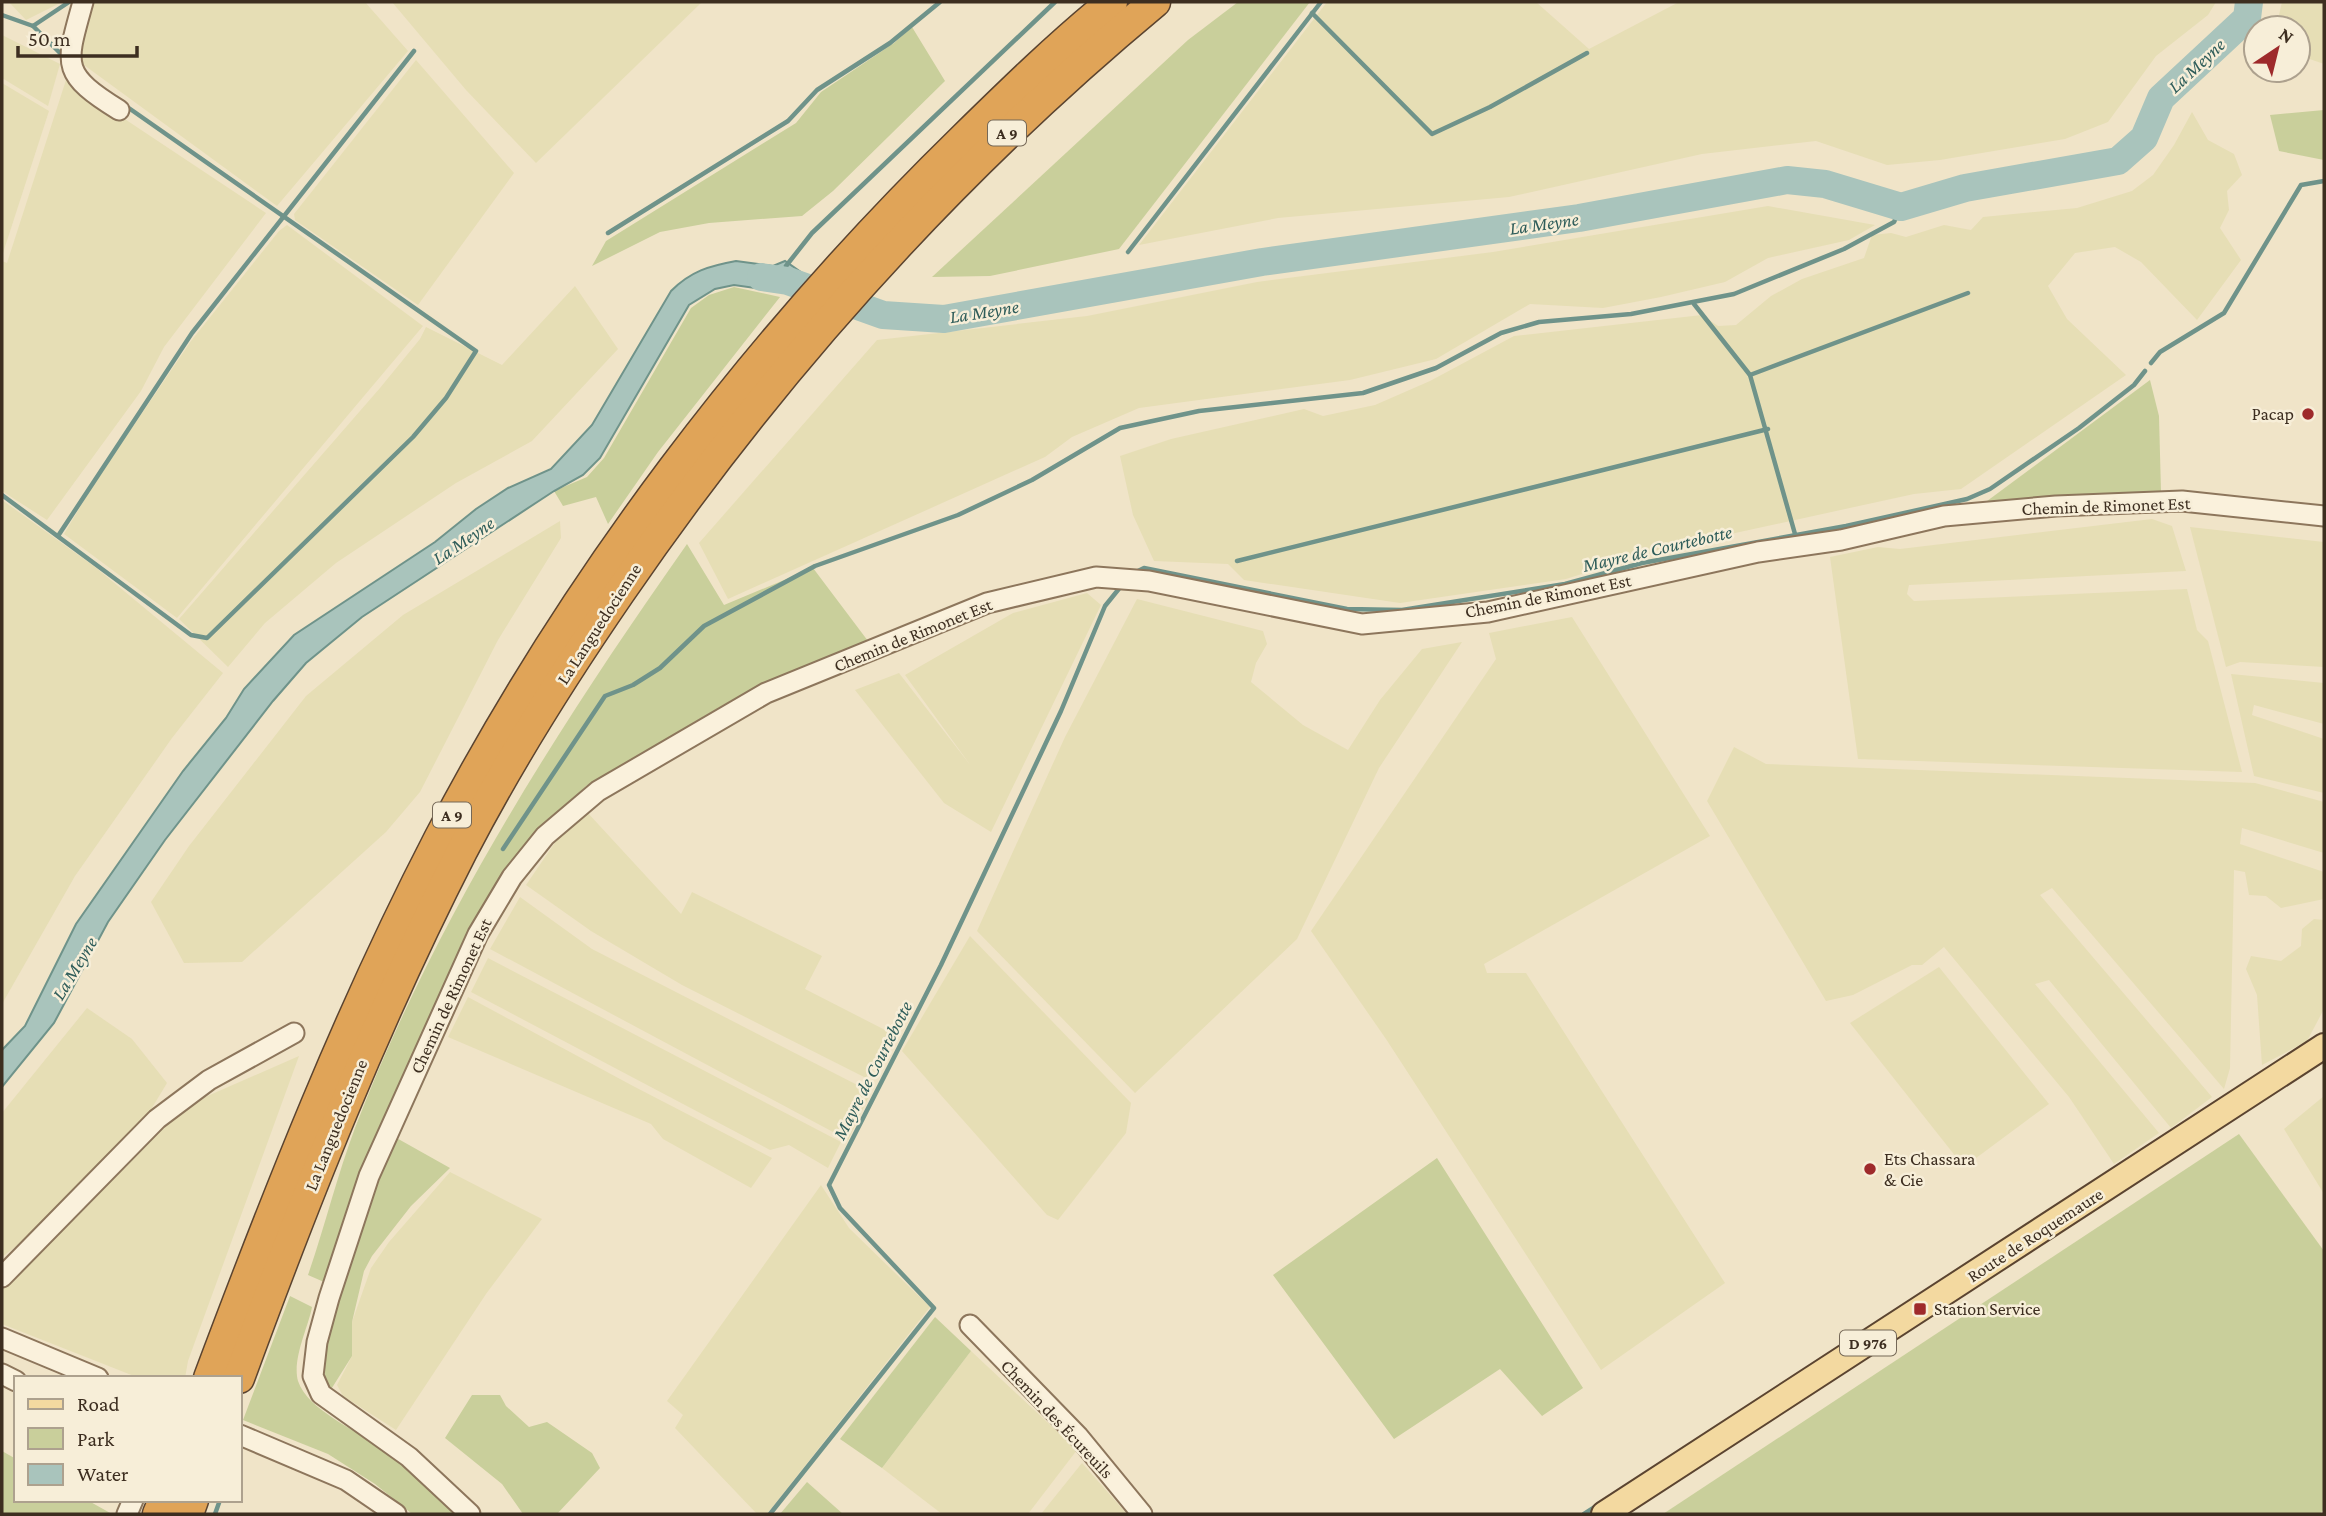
<svg xmlns="http://www.w3.org/2000/svg" width="2326" height="1516" viewBox="0 0 2326 1516" font-family="'Crimson Pro',serif">
	<rect width="100%" height="100%" fill="#f0e4c8"/>
	<g fill="#e6deb5">
		<path d="M9,2H62L26,20Z"/>
		<path d="M89,2H365L408,51L277,206L73,57Z"/>
		<path d="M392,2H702L536,163L466,90Z"/>
		<path d="M1327,2H1536L1589,49L1679,2H2216L2208,15L2156,56L2108,122L2065,139L1940,160L1887,165L1816,141L1702,154L1509,197L1278,218L1139,245Z"/>
		<path d="M2282,2H2324V64L2298,55V28H2276Z"/>
		<path d="M2,35L60,64L48,106L2,78Z"/>
		<path d="M416,60L514,173L418,305L295,220L294,214Z"/>
		<path d="M66,80L266,213L164,347L141,391L47,520L2,491V261L7,263Z"/>
		<path d="M2,83L49,111L3,253L2,252Z"/>
		<path d="M2192,112L2208,140L2234,154L2242,175L2227,191L2229,210L2220,228L2241,260L2197,320L2141,262L2115,247L2075,253L2048,286L2067,319L2126,375L1961,489L1914,494L1657,550L1566,579L1400,603L1244,580L1228,564L1154,561L1133,515L1120,456L1171,439L1304,409L1323,416L1375,405L1430,381L1514,336L1702,315L1718,326L1736,325L1771,296L1802,279L1864,258L1872,235L1891,233L1906,237L1944,225L1971,230L1983,217L2077,208L2132,191L2153,175L2174,145Z"/>
		<path d="M1768,206L1875,225L1849,240L1768,258L1725,282L1661,297L1603,308L1530,304L1436,359L1350,380L1139,408L1072,437L1045,457L728,599L699,543L877,340L1087,316L1257,282L1493,252Z"/>
		<path d="M287,225L423,326L177,618L64,534L92,487L191,341L279,231Z"/>
		<path d="M575,286L618,349L532,441L456,483L336,563L265,623L228,667L179,619L380,388L420,339L426,327L502,365Z"/>
		<path d="M2,500L95,567L223,673L172,738L75,876L2,1004Z"/>
		<path d="M2152,519L2172,526L2186,571L1909,585L1907,594L1914,601L2187,589L2197,630L2208,641L2242,772L1858,759L1830,557L1878,547L1900,549Z"/>
		<path d="M560,521L561,538L498,640L420,792L386,832L242,962L184,963L151,902L189,846L306,696L403,615Z"/>
		<path d="M2190,527L2324,542V667L2240,662L2226,667Z"/>
		<path d="M1087,593L1101,605L991,832L944,803L855,690L899,673L971,766L905,675L1013,613Z"/>
		<path d="M1137,599L1263,631L1267,644L1256,663L1251,682L1303,725L1348,750L1380,700L1422,649L1462,642L1379,768L1297,939L1135,1093L977,931L1065,737Z"/>
		<path d="M1572,617L1710,836L1484,964L1487,973H1526L1725,1283L1601,1370L1386,1039L1311,931L1496,659L1489,633Z"/>
		<path d="M2231,674L2324,683V724L2254,705L2252,715L2324,739V793L2254,776Z"/>
		<path d="M1734,747L1766,764L2255,783L2324,802V853L2242,828L2240,844L2324,872V899L2281,908L2266,896L2249,895L2245,872L2234,870L2230,1068L2224,1089L2052,888L2040,895L2212,1097L2171,1128L2049,980L2035,984L2159,1133L2114,1164L2069,1097L1944,947L1922,965H1912L1853,995L1826,1001L1707,801Z"/>
		<path d="M587,812L681,914L692,892L822,956L805,989L889,1032L866,1078L682,985L591,931L526,885L556,841Z"/>
		<path d="M520,897L592,949L871,1092L848,1140L490,949Z"/>
		<path d="M2314,919L2324,920V1009L2307,1041L2262,1065L2257,995L2246,969L2251,956L2281,961L2301,946L2302,929Z"/>
		<path d="M970,936L1131,1103L1126,1133L1058,1220L1047,1215L902,1051Z"/>
		<path d="M488,958L841,1142L828,1168L789,1145L770,1150L471,992Z"/>
		<path d="M1939,967L2049,1104L1964,1167L1850,1023Z"/>
		<path d="M468,997L633,1086L772,1158L751,1188L663,1139L651,1124L448,1037Z"/>
		<path d="M87,1008L132,1039L167,1083L144,1121L28,1237L2,1257V1113Z"/>
		<path d="M299,1056L188,1361L185,1378H139L2,1324V1285L122,1159L187,1105Z"/>
		<path d="M2324,1096V1194L2284,1129Z"/>
		<path d="M450,1172L542,1219L486,1294L396,1430L343,1396L337,1385L352,1356V1322L371,1268L389,1242Z"/>
		<path d="M821,1185L849,1228L930,1307L767,1514H757L675,1428L683,1415L667,1401Z"/>
		<path d="M971,1351L1077,1450L1028,1514H942L882,1468Z"/>
		<path d="M1082,1463L1127,1514H1041Z"/>
	</g>
	<g fill="#c9cf9b">
		<path d="M1238,2H1310L1119,249L990,276L932,277L1188,40Z"/>
		<path d="M912,27L945,81L833,191L802,216L709,223L660,232L592,266L606,241L796,123L821,92L894,43Z"/>
		<path d="M2324,110V160L2279,151L2270,115Z"/>
		<path d="M734,287L780,297L658,452L608,524L596,497L563,506L554,491L587,477L604,458L691,308L709,295Z"/>
		<path d="M2150,380L2159,416L2161,492L1979,507Z"/>
		<path d="M687,544L724,605L813,568L868,641L725,704L586,786L529,841L470,926L378,1132L324,1282L308,1275C325,1226 337,1176 355,1128C435,919 559,726 687,544Z"/>
		<path d="M2239,1134L2324,1251V1509L2320,1514H1663Z"/>
		<path d="M393,1136L450,1168L411,1206L372,1256L364,1271L352,1322V1356L330,1391L321,1364L344,1269Z"/>
		<path d="M1437,1158L1583,1388L1542,1416L1500,1369L1394,1439L1273,1275Z"/>
		<path d="M290,1296L312,1307C308,1328 292,1359 298,1381C307,1410 361,1433 385,1450C412,1469 435,1491 458,1514H412L375,1484L328,1454L243,1420Z"/>
		<path d="M935,1317L971,1351L882,1468L840,1439Z"/>
		<path d="M472,1395H500L506,1406L529,1427L547,1422L592,1453L600,1468L557,1514H523L502,1484L445,1438Z"/>
		<path d="M2,1451L16,1459V1500H87L112,1514H2Z"/>
		<path d="M807,1482L843,1514H780Z"/>
	</g>
	<path fill="#a9c4bc" stroke="#6f938a" stroke-width="2" d="M736,261L773,266L785,261L805,275L789,293L734,285L715,289L689,305L600,458L583,475L554,491L362,617L306,663L273,701L165,840L108,922L54,1023L2,1087V1050L25,1026L76,924L183,771L226,718L244,689L294,635L435,542L476,509L508,488L551,469L592,425L671,291C691,271 709,266 736,261Z"/>
	<g fill="none" stroke-linecap="round" stroke-linejoin="round">
		<g stroke="#6f938a" stroke-width="4.5">
			<path d="M1312,13L1432,134L1490,107L1587,53"/>
			<path d="M2,15L33,26L69,2"/>
			<path d="M33,26L64,57"/>
			<path d="M608,233L788,121L817,90L890,43L940,2"/>
			<path d="M1128,252L1321,2"/>
			<path d="M786,266L812,233L1055,2"/>
			<path d="M1694,304L1750,375L1795,534"/>
			<path d="M2151,363L2160,352L2224,313L2301,185L2324,181"/>
			<path d="M1750,375L1968,293"/>
			<path d="M2,495L191,635L207,638L413,437L446,398L476,351L123,104"/>
			<path d="M58,536L192,333L414,51"/>
			<path d="M1237,561L1768,429"/>
			<path d="M1136,572L1144,568L1347,609L1402,610L1565,584L1642,563L1846,526L1967,499L1990,489L2079,428L2134,385L2145,371"/>
			<path d="M503,849L605,696L633,685L660,668L704,626L815,566L958,515L1032,480L1120,428L1199,411L1363,393L1436,368L1501,333L1539,322L1631,314L1734,294L1844,249L1894,222L1901,207"/>
			<path d="M215,1514L220,1500"/>
			<path d="M770,1514L934,1308L840,1208L829,1185L941,965L1061,711L1105,606L1122,585"/>
			<path d="M1584,1514L1598,1505"/>
		</g>
		<path stroke="#a9c4bc" stroke-width="28" d="M761,277L788,281L883,315L944,319L1262,262L1579,218L1787,180L1825,184L1901,207L1965,188L2118,161L2144,138L2161,98L2247,18L2249,2"/>
		<g stroke="#8d765c" stroke-width="23">
			<g id="minor">
				<path d="M83,2C66,64 59,73 119,110"/>
				<path d="M2,1277L157,1119L209,1080L294,1033"/>
				<path d="M970,1325L1078,1436L1142,1514"/>
				<path d="M2,1338L98,1378"/>
				<path d="M2,1374L16,1381"/>
				<path d="M240,1435L346,1480L396,1514"/>
				<path d="M127,1514L133,1500"/>
				<path d="M470,1514L409,1457L321,1394L313,1376L317,1342L329,1298L369,1176L478,934L512,877L545,836L598,791L766,693L987,603L1096,577L1149,581L1362,624L1488,612L1758,552L1841,540L1944,516L2056,506L2182,501L2324,516"/>
			</g>
		</g>
		<g stroke="#5b4430" stroke-width="28">
			<path id="major" d="M1604,1514L2324,1046"/>
		</g>
		<g stroke="#5b4430" stroke-width="33">
			<g id="highway">
				<path d="M209,1378C278,1194 349,1013 439,839C574,580 756,341 964,138C1012,91 1060,44 1112,2"/>
				<path d="M239,1378C305,1198 375,1021 462,851C508,762 563,675 620,592C771,372 949,173 1155,2"/>
				<path d="M158,1514L164,1500"/>
				<path d="M188,1514L193,1500"/>
			</g>
		</g>
		<use href="#minor" stroke="#faf1dc" stroke-width="19"/>
		<use href="#major" stroke="#f3d9a0" stroke-width="24"/>
		<use href="#highway" stroke="#e0a458" stroke-width="30"/>
	</g>
	<g fill="#9e2a2b" stroke="#f7eed8" stroke-width="2.5">
		<circle cx="2308" cy="414" r="7"/>
		<circle cx="1870" cy="1169" r="7"/>
		<rect x="1913" y="1302" width="14" height="14" rx="3.5"/>
	</g>
	<g text-anchor="middle" stroke-width="5" stroke-linejoin="round" paint-order="stroke">
		<g fill="#f7eed8" stroke="#756857" stroke-width="2">
			<rect x="988" y="120.5" width="38" height="25" rx="5"/>
			<rect x="433" y="802.5" width="38" height="25" rx="5"/>
			<rect x="1840" y="1330.5" width="56" height="25" rx="5"/>
		</g>
		<g font-size="16" font-weight="bold" fill="#3d2e20">
			<text x="1007" y="139">A 9</text>
			<text x="452" y="821">A 9</text>
			<text x="1868" y="1349">D 976</text>
		</g>
		<g font-size="18" fill="#3d2e20" stroke="#f7eed8" text-anchor="start">
			<text x="2294" y="420" text-anchor="end">Pacap</text>
			<text x="1884" y="1165">Ets Chassara<tspan x="1884" dy="21">&amp; Cie</tspan></text>
			<text x="1934" y="1315">Station Service</text>
		</g>
		<g font-size="18" fill="#3d2e20" stroke="#f7eed8">
			<text transform="translate(2106 506) rotate(-2)" y="6">Chemin de Rimonet Est</text>
			<text transform="translate(1548 596) rotate(-11)" y="6">Chemin de Rimonet Est</text>
			<text transform="translate(599 624) rotate(-57)" y="6">La Languedocienne</text>
			<text transform="translate(913 635) rotate(-22)" y="6">Chemin de Rimonet Est</text>
			<text transform="translate(451 996) rotate(-65)" y="6">Chemin de Rimonet Est</text>
			<text transform="translate(336 1125) rotate(-68)" y="6">La Languedocienne</text>
			<text transform="translate(2035 1235) rotate(-33)" y="6">Route de Roquemaure</text>
			<text transform="translate(1057 1419) rotate(47)" y="6">Chemin des Écureuils</text>
		</g>
		<g font-size="19" font-style="italic" fill="#2f5d5a" stroke="#f7eed8">
			<text transform="translate(2196 65) rotate(-43)" y="7">La Meyne</text>
			<text transform="translate(1544 223) rotate(-8)" y="7">La Meyne</text>
			<text transform="translate(984 311) rotate(-9)" y="7">La Meyne</text>
			<text transform="translate(463 540) rotate(-34)" y="7">La Meyne</text>
			<text transform="translate(1657 548) rotate(-13)" y="7">Mayre de Courtebotte</text>
			<text transform="translate(74 968) rotate(-59)" y="7">La Meyne</text>
			<text transform="translate(872 1070) rotate(-63)" y="7">Mayre de Courtebotte</text>
		</g>
	</g>
	<rect width="2326" height="1516" fill="none" stroke="#3d2e20" stroke-width="7"/>
	<rect x="14" y="1376" width="228" height="126" fill="#f7eed8" stroke="#ada18e" stroke-width="2"/>
	<rect x="28" y="1399" width="35" height="10" fill="#f3d9a0" stroke="#ada18e" stroke-width="2"/>
	<text x="77" y="1411" font-size="21" fill="#3d2e20">Road</text>
	<rect x="28" y="1428" width="35" height="21" fill="#c9cf9b" stroke="#ada18e" stroke-width="2"/>
	<text x="77" y="1446" font-size="21" fill="#3d2e20">Park</text>
	<rect x="28" y="1464" width="35" height="21" fill="#a9c4bc" stroke="#ada18e" stroke-width="2"/>
	<text x="77" y="1481" font-size="21" fill="#3d2e20">Water</text>
	<g transform="translate(2277 49) rotate(35)"><circle r="33" fill="#f7eed8" stroke="#ada18e" stroke-width="2"/>
	<path d="M0-5L12 26L0 18L-12 26Z" fill="#9e2a2b"/>
	<text y="-10" font-size="19" font-weight="bold" text-anchor="middle" fill="#3d2e20">N</text>
	</g>
	<path d="M18 46v10h119v-10" fill="none" stroke="#3d2e20" stroke-width="3.5"/>
	<text x="28" y="46" font-size="21" fill="#3d2e20" stroke="#f7eed8" stroke-width="5" paint-order="stroke">50 m</text>
</svg>
